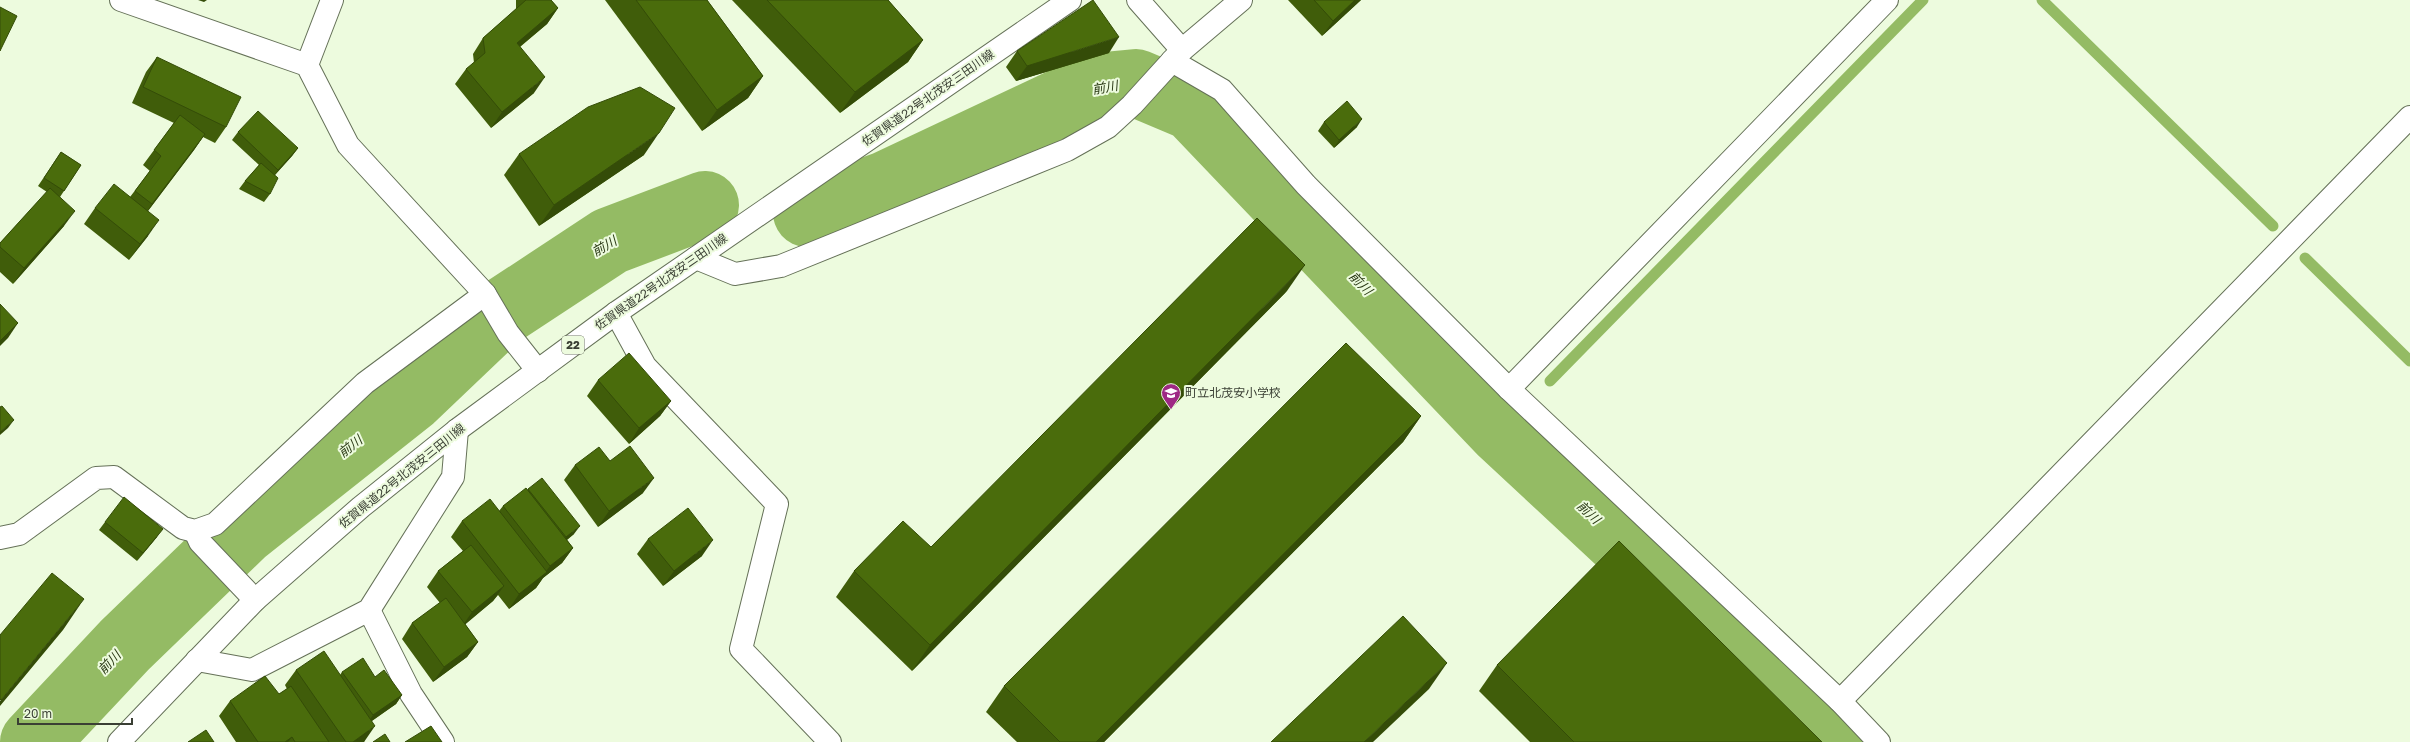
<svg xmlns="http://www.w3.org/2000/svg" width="2410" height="742" viewBox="0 0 2410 742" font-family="'Golos Text','Noto Sans JP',sans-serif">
	<rect width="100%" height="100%" fill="#edfbde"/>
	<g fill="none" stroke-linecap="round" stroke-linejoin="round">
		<g stroke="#94bb64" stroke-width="11">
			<path d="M2042,0L2273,226"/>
			<path d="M2305,258L2410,361"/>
			<path d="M1550,381L1923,0"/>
		</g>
		<g stroke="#94bb64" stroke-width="68">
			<path d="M807,213L886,185L1094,87L1136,83L1193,107L1501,430L1836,742"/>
			<path d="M34,742L125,645L243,531L412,397L499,314L610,241L705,205"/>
		</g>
		<g stroke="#657158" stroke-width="24">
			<g id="minor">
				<path d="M121,0L307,65L348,145L485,294L508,333L538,371"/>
				<path d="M1138,0L1182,50"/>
				<path d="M1172,61L1222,90L1306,185L1509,389L1840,701L1879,742"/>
				<path d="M307,65L332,0"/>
				<path d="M696,258L735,274L781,266L1067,150L1108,127L1132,105L1182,50L1241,0"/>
				<path d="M616,313L645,366L777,504L741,649L830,742"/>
				<path d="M1509,389L1887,0"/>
				<path d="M195,531L200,542L255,600"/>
				<path d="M0,538L19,534L96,478L114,477L183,528L195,531L215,524L365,383L485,294"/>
				<path d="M369,610L411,694L443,742"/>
				<path d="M197,660L252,670L369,610L453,477L457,430"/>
				<path d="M1840,701L2410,117"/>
			</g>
		</g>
		<g stroke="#657158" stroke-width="24">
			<path id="major" d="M119,742L255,600L361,507L457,430L616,313L1070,0"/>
		</g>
		<use href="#minor" stroke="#fff" stroke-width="22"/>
		<use href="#major" stroke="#fff" stroke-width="22"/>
	</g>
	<g fill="#405d0a">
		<path d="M516,0H551L558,8L547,24L520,47L534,93L491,128L455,84L466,69L474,63L473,54L483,38L516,9Z"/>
		<path d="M605,0H707L763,76L748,98L702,131Z"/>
		<path d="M732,0H888L923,40L908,62L840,113Z"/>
		<path d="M1288,0H1361L1322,36Z"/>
		<path d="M1017,51L1109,53L1016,81L1006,67Z"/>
		<path d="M157,57L226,127L215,143L203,137L194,150L148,211V236L129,260L84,224L95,208L130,197L150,171L143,165L174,123L132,103L146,72Z"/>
		<path d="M1324,122L1357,127L1334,148L1318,131Z"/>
		<path d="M238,132L298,148L292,156L275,175L270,194L264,202L239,189L245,181L259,165L232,140Z"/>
		<path d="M61,152L81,165L60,197L64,226L13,284L0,272V243L47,192L38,186Z"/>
		<path d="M519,154L644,155L539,226L504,175Z"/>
		<path d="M1287,291L912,671L836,597L854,571L931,547Z"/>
		<path d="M598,380L671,401L660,416L629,444L587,396Z"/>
		<path d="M1421,416L1403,442L1104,742H1017L986,712L1004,686Z"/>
		<path d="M610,461L643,493L598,527L564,480L575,465Z"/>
		<path d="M528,489L574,534L567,540L573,548L562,563L543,578L536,588L509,609L498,595L493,601L465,624L478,642L467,657L433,682L402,639L412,623L440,603L427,587L438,571L463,551L451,537L462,521L499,511L503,506L527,490Z"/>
		<path d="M105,522L157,537L137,561L99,530Z"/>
		<path d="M648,539L702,556L663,586L637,554Z"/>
		<path d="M1497,665L1822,742H1530L1479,691Z"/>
		<path d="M296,670L340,675L342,672L375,677L402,695L396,704L372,721L364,742H236L219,716L230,701L279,694L287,689L285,685Z"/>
	</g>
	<g fill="#344c08">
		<path d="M198,0H207L204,2Z"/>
		<path d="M1355,0H1361L1322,36L1333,21Z"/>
		<path d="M558,8L547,24L506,58L517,43Z"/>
		<path d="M1119,37L1109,53L1016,81L1027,66Z"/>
		<path d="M923,40L908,62L840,113L855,92Z"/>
		<path d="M763,76L748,98L702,131L717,110Z"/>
		<path d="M545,77L534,93L491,128L502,112Z"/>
		<path d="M1362,119L1357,127L1334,148L1339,140Z"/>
		<path d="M659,133L644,155L539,226L554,205Z"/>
		<path d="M205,134L194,150L141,220L152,204Z"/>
		<path d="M298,148L292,156L272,178L278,170Z"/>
		<path d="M75,211L64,226L13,284L24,268Z"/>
		<path d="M159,220L148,236L129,260L140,244Z"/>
		<path d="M1305,265L1287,291L912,671L930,645Z"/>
		<path d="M18,323L8,338L0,346V341Z"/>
		<path d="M671,401L660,416L629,444L639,428Z"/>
		<path d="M1421,416L1403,442L1104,742H1096Z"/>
		<path d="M14,420L8,428L0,435V432Z"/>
		<path d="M654,478L643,493L598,527L609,511Z"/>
		<path d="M580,526L574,534L560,545L566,537Z"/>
		<path d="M163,529L157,537L137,561L143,553Z"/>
		<path d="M713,540L702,556L663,586L674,571Z"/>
		<path d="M573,548L562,563L543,578L536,588L509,609L519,594L543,575L550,566Z"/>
		<path d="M504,586L493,601L461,628L472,612Z"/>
		<path d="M84,599L63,630L0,706V701L1,700Z"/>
		<path d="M478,642L467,657L433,682L444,667Z"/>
		<path d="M1447,663L1429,689L1373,742H1364Z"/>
		<path d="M402,695L396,704L367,724L373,715Z"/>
		<path d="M375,726L364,742H353Z"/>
		<path d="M292,737L288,742H285Z"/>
	</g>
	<g fill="#4a6c0c" stroke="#344c08">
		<path d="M526,0H551L558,8L517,43L545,77L502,112L466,69L485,53L483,38Z"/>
		<path d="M636,0H707L763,76L717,110Z"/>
		<path d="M767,0H888L923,40L855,92Z"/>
		<path d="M1093,0L1119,37L1027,66L1017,51Z"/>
		<path d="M1314,0H1355L1333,21Z"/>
		<path d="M0,7L17,16L0,51Z"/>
		<path d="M157,57L241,97L226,127L143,87Z"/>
		<path d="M640,87L675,108L659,133L554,205L519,154L588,107Z"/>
		<path d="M1347,101L1362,119L1339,140L1324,122Z"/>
		<path d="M258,111L298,148L278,170L238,132Z"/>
		<path d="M180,115L205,134L152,204L135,191L161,156L154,150Z"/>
		<path d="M61,152L81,165L64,191L44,178Z"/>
		<path d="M261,163L278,178L270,194L245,181Z"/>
		<path d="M114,184L159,220L140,244L95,208Z"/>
		<path d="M50,188L75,211L24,268L0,247V243Z"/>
		<path d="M1257,218L1305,265L930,645L854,571L903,521L931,547Z"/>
		<path d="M0,304L18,323L0,341Z"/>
		<path d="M1346,343L1421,416L1096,742H1060L1004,686Z"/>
		<path d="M629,353L671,401L639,428L598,380Z"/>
		<path d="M2,406L14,420L0,432V407Z"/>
		<path d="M630,446L654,478L609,511L575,465L599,447L610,461Z"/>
		<path d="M542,478L580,526L566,537L528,489Z"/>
		<path d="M526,488L573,548L550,566L503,506Z"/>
		<path d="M124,497L163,529L143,553L105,522Z"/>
		<path d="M490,499L547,572L519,594L462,521Z"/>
		<path d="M688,508L713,540L674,571L648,539Z"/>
		<path d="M1619,541L1822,742H1574L1497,665Z"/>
		<path d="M471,545L504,586L472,612L438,571Z"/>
		<path d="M52,573L84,599L1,700L0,699V635Z"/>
		<path d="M446,598L478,642L444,667L412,623Z"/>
		<path d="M1403,616L1447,663L1364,742H1271Z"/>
		<path d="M324,651L375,726L353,742H346L296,670Z"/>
		<path d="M363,658L375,677L384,670L402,695L373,715L342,672Z"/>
		<path d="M265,676L279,694L291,686L329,742H295L292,737L285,742H258L230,701Z"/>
		<path d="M431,726L442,742H405Z"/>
		<path d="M206,730L214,742H188Z"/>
		<path d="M385,734L390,742H373Z"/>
	</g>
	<defs>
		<g id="school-pin" transform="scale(1)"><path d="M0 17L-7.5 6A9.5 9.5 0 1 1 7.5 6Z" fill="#9e2984" stroke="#edfbde"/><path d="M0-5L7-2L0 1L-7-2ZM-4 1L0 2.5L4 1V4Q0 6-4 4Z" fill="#fff"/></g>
	</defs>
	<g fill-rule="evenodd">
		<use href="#school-pin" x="1171" y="393"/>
	</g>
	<g text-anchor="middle" stroke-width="4" stroke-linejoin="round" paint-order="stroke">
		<rect fill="#edfbde" stroke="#707767" stroke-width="1" x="562" y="336" width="22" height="18" rx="3"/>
		<g font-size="11" font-weight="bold" fill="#3a3f34">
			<text x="573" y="349">22</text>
		</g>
		<g font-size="12" fill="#3a3f34" stroke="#edfbde">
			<text transform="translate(928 98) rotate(-35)" y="4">佐賀県道22号北茂安三田川線</text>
			<text transform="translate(661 282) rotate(-35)" y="4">佐賀県道22号北茂安三田川線</text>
			<text transform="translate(402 476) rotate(-39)" y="4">佐賀県道22号北茂安三田川線</text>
		</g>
		<g font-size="12" fill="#3a3f34" stroke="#edfbde" text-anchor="start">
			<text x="1185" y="397">町立北茂安小学校</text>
		</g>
		<g font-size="13" font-style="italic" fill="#2a3915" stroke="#edfbde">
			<text transform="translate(1105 87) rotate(-10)" y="5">前川</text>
			<text transform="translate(604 246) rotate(-30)" y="5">前川</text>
			<text transform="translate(1361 283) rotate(46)" y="5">前川</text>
			<text transform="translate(350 446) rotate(-38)" y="5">前川</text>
			<text transform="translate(1589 512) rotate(43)" y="5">前川</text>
			<text transform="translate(109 662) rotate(-47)" y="5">前川</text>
		</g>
	</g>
	<path d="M18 718v6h114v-6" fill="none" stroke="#3a3f34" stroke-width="2"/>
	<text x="24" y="718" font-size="12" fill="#3a3f34" stroke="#edfbde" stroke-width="3" paint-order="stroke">20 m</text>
</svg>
